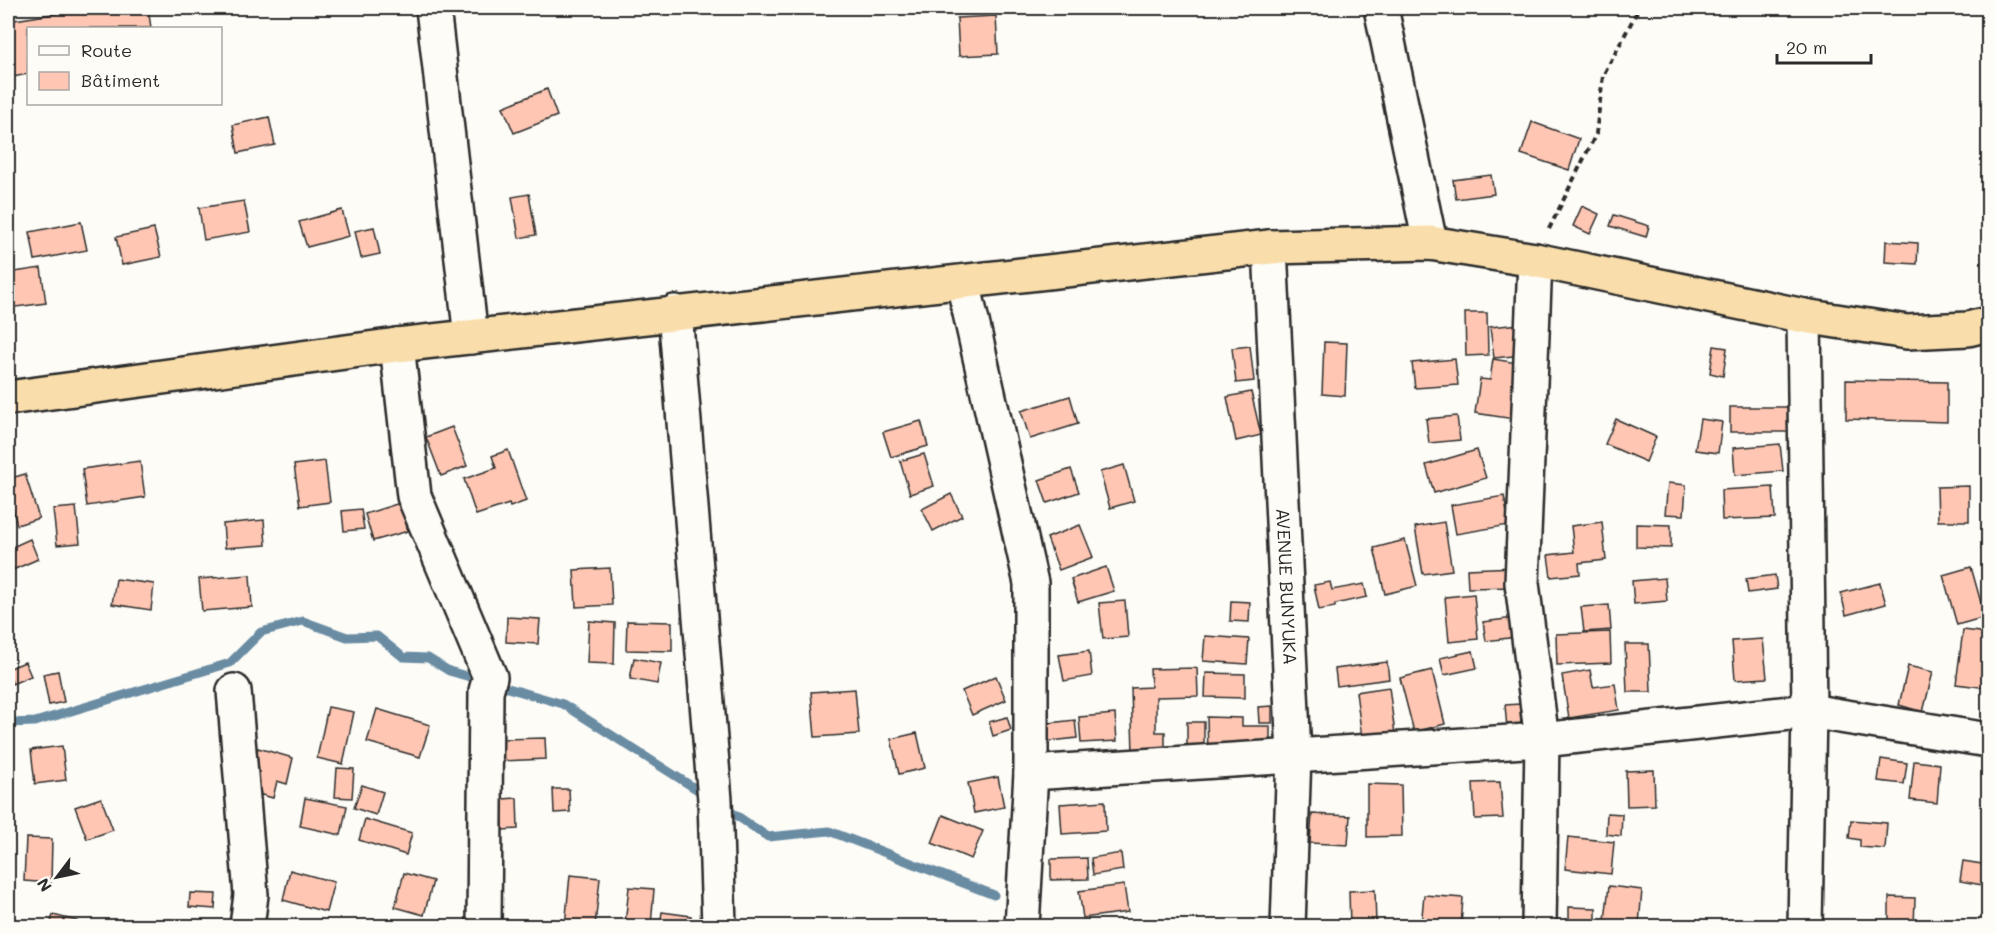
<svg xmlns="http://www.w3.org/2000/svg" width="1996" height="934" viewBox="0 0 1996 934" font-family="Mali,sans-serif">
	<rect width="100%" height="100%" fill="#fdfcf7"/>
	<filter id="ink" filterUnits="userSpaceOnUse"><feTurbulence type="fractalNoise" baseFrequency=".0167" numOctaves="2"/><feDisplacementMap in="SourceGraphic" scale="12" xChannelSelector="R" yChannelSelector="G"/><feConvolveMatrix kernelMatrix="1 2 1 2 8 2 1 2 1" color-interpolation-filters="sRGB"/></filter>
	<g filter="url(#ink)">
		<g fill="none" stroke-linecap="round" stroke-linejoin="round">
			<g stroke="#6a8ca3" stroke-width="9">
				<path d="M8,723L35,722L230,663L261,632L303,621L347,637L377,636L403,657L428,658L449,671L563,704L707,796"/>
				<path d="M724,807L768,837L829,831L994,895"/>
			</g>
		</g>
		<g fill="#ffc7b3" stroke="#2b2b2b" stroke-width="1.5">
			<path d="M92,8H148L151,28H28V74L8,78V21Z"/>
			<path d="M996,16L998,54L959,56L957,18Z"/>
			<path d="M547,89L557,116L514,133L503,107Z"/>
			<path d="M269,117L275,145L238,153L233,125Z"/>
			<path d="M1532,122L1579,139L1569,170L1521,154Z"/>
			<path d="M1491,175L1494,194L1456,199L1453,180Z"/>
			<path d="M529,194L536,235L519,238L512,197Z"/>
			<path d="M244,201L250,232L204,240L199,208Z"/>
			<path d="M1582,206L1599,214L1590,234L1573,226Z"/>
			<path d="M342,210L349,236L307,247L299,222Z"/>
			<path d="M1614,215L1649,226L1646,237L1610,226Z"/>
			<path d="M81,222L87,250L35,260L30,232Z"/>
			<path d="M374,227L380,254L361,258L355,231Z"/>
			<path d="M154,229L161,257L122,265L116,237Z"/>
			<path d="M1886,241L1918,243L1917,264L1885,262Z"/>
			<path d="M41,268L46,303L8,308V273Z"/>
			<path d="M1465,313H1487L1488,355L1466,356Z"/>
			<path d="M1520,324L1523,355L1494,358L1490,327Z"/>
			<path d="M1324,342L1347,343L1345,396L1322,394Z"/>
			<path d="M1250,346L1254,381L1236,383L1232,348Z"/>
			<path d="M1714,346L1727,348L1723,376L1710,373Z"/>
			<path d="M1455,359L1458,385L1415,388L1412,363Z"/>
			<path d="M1493,359L1523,364L1514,419L1475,413L1480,379L1490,380Z"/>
			<path d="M1846,380L1947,382V422L1846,419Z"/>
			<path d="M1251,392L1261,435L1236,441L1227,397Z"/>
			<path d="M1070,396L1078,424L1030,439L1021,411Z"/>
			<rect x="1730" y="407" width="59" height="25"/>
			<path d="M1457,416L1460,440L1429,443L1426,419Z"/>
			<path d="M1616,419L1656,437L1646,462L1605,444Z"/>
			<path d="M1700,419L1722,422L1718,453L1695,450Z"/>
			<path d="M921,421L928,446L891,457L883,432Z"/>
			<path d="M452,427L467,466L441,476L426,437Z"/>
			<path d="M1780,444L1783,471L1735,475L1733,448Z"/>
			<path d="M508,450L526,501L510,507L509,504L476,515L464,479L496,468L492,456Z"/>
			<path d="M1477,450L1486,478L1434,493L1426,465Z"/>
			<path d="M924,454L934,486L910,494L900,461Z"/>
			<path d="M140,461L145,497L87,506L82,469Z"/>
			<path d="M325,461L330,502L300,506L294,465Z"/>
			<path d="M1124,465L1134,501L1110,508L1100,472Z"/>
			<path d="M1071,469L1079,492L1047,503L1039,480Z"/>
			<path d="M25,474L39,518L17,525L8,492V479Z"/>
			<path d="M1668,483L1686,485L1684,515L1665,514Z"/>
			<path d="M1969,486V521H1938L1937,487Z"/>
			<path d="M1773,487L1775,518L1722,520L1721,490Z"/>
			<path d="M951,494L962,516L933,531L922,509Z"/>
			<path d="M1504,496L1509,525L1456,534L1451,505Z"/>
			<path d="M400,503L408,531L373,541L365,514Z"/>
			<path d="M76,507L80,543L57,545L53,509Z"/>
			<path d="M361,509L364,529L344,531L342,511Z"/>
			<path d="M264,520L266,545L225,548L223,524Z"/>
			<path d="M1444,522L1452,570L1423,574L1415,527Z"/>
			<path d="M1602,522L1606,560L1579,563L1580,574L1551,577L1548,555L1574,552L1571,526Z"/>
			<path d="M1636,524L1671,525V548L1636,547Z"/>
			<path d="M1080,525L1093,557L1059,570L1047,538Z"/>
			<path d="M30,539L38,559L8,572V549Z"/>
			<path d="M1405,540L1417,586L1385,594L1374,548Z"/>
			<path d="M1106,567L1114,591L1078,602L1071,579Z"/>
			<path d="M1515,567L1516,587L1468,588L1467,569Z"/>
			<path d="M1971,567L1985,617L1957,625L1943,575Z"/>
			<path d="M610,568L612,605L576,607L574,570Z"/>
			<path d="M250,575L252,607L202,611L199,579Z"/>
			<path d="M1775,575L1777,589L1748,593L1746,579Z"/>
			<path d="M1665,578L1667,601L1634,604L1632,581Z"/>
			<path d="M116,579L154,584L151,610L112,604Z"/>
			<path d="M1330,582L1332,590L1364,584L1367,597L1335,604V607L1319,610L1314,585Z"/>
			<path d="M1880,583L1886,604L1846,615L1841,593Z"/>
			<path d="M1474,594L1478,639L1449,642L1445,597Z"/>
			<path d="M1125,601L1128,637L1103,639L1099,603Z"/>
			<path d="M1231,601L1250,602L1249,622L1230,621Z"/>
			<path d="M1609,605L1611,630L1584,632L1581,607Z"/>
			<path d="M507,617L540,619L538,644L506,642Z"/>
			<path d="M1514,618L1516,637L1486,641L1483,622Z"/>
			<path d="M589,621L615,623L614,664L587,663Z"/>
			<path d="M627,621L672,622V651L626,650Z"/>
			<path d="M1963,630L1988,633V688L1956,684Z"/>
			<path d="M1610,632L1611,663L1557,665L1556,634Z"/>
			<path d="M1205,636L1249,639L1247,664L1203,661Z"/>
			<path d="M1763,639L1767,678L1735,680L1732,641Z"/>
			<path d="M1625,644H1649L1651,692H1627Z"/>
			<path d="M1089,651L1092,676L1064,681L1059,655Z"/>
			<path d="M1473,651L1477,668L1444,675L1440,658Z"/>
			<path d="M634,658L661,663L657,684L630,679Z"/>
			<path d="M25,662L31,676L12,684L8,669Z"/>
			<path d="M1387,662L1389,679L1337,686L1335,669Z"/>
			<path d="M1908,666L1933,672L1923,712L1899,705Z"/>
			<path d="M1197,668L1198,696L1156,697V732H1165V752L1133,753L1131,688L1151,687L1150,669Z"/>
			<path d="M1432,670L1445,724L1414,732L1400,678Z"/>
			<path d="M1590,670L1593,687L1615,684L1619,710L1569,718L1562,675Z"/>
			<path d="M58,671L64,702L49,705L43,674Z"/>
			<path d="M1206,673L1245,674V698L1205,697Z"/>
			<path d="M996,676L1006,700L972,715L962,691Z"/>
			<path d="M1389,687L1396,742L1363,746L1356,692Z"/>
			<path d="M855,689L859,734L815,737L811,692Z"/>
			<path d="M1520,704L1521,727L1507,728L1505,705Z"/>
			<path d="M1272,706V723H1259L1258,707Z"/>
			<path d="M328,707L354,712L343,764L317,758Z"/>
			<path d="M377,709L430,725L420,757L367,742Z"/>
			<path d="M1115,714L1117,741L1081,743L1079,717Z"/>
			<path d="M1007,717L1011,730L993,736L989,722Z"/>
			<path d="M1207,717L1242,718V726H1270V756L1208,753Z"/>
			<path d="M1075,720L1077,738L1043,742L1041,724Z"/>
			<rect x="1187" y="722" width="17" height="32"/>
			<path d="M917,733L925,768L899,774L891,739Z"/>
			<path d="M545,738L546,759L502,761L501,739Z"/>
			<path d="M62,746L66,780L35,784L31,750Z"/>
			<path d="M258,748L293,758L287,784L277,781L273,798L247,791Z"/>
			<path d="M1881,759L1907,763L1904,784L1878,781Z"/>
			<path d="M1914,761L1940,764L1937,803L1910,800Z"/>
			<path d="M337,768L354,769L352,798L335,797Z"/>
			<path d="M1654,770L1655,805L1627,806L1626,771Z"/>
			<path d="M998,777L1004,807L974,813L968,783Z"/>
			<path d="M1500,782L1503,818L1475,819L1473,783Z"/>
			<path d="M1367,784L1401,785L1402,836L1367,837Z"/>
			<path d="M362,785L383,792L376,815L354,808Z"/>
			<path d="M553,789H569L570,812L554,813Z"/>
			<path d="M101,798L113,830L87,839L75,807Z"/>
			<path d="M305,798L347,806L341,835L300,826Z"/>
			<path d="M517,798L518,829L503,830L502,799Z"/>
			<path d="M1105,801L1106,831L1062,834L1060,804Z"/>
			<path d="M1607,813L1622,814L1621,836L1606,834Z"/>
			<path d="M1312,814L1350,816L1348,845L1310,843Z"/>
			<path d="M943,815L983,831L971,859L932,843Z"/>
			<path d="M365,819L412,833L406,855L359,840Z"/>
			<path d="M1851,820L1887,823L1885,849L1860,847V840L1849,838Z"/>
			<path d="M1568,837L1614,842L1611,874L1565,869Z"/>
			<path d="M26,838L52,839L51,883L24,881Z"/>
			<path d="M1121,853L1123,870L1093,875L1091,858Z"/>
			<path d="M1087,858L1088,879L1051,880V859Z"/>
			<path d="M1963,861L1988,865V886L1960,881Z"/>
			<path d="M290,870L334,882L326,912L283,900Z"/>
			<path d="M404,873L433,881L424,915L395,907Z"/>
			<path d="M570,875L600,878L595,926H565Z"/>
			<path d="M1124,885L1128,912L1083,918L1079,891Z"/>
			<path d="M1609,886L1642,890L1639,924L1605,920Z"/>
			<path d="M629,887L654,889L651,926L625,925Z"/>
			<path d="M1375,890L1376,926H1350L1349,891Z"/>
			<path d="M190,893L216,894L215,909L189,907Z"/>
			<path d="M1424,895L1463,898L1461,926H1421Z"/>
			<path d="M1889,897L1915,898L1914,926H1889Z"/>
			<path d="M1569,907L1596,908V924L1569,922Z"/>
			<path d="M662,912L691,916L690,926H660Z"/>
			<path d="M53,915L77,921L76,926H50Z"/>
			<path d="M169,919L192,926H166Z"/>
			<path d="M405,920L427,921V926H404Z"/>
		</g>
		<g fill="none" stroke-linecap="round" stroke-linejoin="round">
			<g stroke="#2b2b2b" stroke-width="38">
				<g id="minor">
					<path d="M433,8L471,337"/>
					<path d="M1381,8L1430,243"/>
					<path id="s1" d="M1270,247L1294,755L1288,926"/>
					<path d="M1535,260L1522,583L1542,740L1539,926"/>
					<path d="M963,282L1031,583V773L1022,926"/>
					<path d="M675,312L715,800L719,926"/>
					<path d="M1804,316L1809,711L1805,926"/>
					<path d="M397,345L414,496L490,677L486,691L484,926"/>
					<path d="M234,691L251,895L247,926"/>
					<path d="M1031,773L1542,740L1809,711L1988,740"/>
				</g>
			</g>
			<g stroke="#2b2b2b" stroke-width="38">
				<path id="highway" d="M8,398L397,345L1270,247L1430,243L1535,260L1804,316L1907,332L1968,329L1988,324"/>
			</g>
			<path stroke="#2b2b2b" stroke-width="4" stroke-dasharray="6 4.5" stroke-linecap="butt" d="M1549,229L1596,134L1603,76L1639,8"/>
			<use href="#minor" stroke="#fdfcf7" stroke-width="33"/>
			<use href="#highway" stroke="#f9deab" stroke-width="33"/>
		</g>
	</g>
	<g text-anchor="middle" stroke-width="6" stroke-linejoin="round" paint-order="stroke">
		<g font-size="18" fill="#2b2b2b" stroke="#fdfcf7">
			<text dy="6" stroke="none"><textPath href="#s1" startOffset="340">AVENUE BUNYUKA</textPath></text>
		</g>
	</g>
	<rect width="1996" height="934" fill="none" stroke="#fdfcf7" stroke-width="30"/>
	<rect x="15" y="15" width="1966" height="904" fill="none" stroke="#2b2b2b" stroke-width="2" filter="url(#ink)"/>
	<rect x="27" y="27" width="195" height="78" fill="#fdfcf7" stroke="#a9a8a5" stroke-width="1.5"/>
	<rect x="39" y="46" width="30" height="9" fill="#fdfcf7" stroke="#a9a8a5" stroke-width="1.5"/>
	<text x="81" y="57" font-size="18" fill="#2b2b2b">Route</text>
	<rect x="39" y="72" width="30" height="18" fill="#ffc7b3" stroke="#a9a8a5" stroke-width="1.5"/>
	<text x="81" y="87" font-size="18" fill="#2b2b2b">Bâtiment</text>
	<g transform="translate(57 877) rotate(238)" stroke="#fdfcf7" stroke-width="4.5" paint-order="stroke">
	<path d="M0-4.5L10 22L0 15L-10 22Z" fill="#2b2b2b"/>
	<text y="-9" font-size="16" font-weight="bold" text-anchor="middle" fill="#2b2b2b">N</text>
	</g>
	<path d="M1777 54v9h94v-9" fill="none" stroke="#2b2b2b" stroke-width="3"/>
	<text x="1786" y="54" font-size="18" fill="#2b2b2b" stroke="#fdfcf7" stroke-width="4.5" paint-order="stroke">20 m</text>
</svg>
